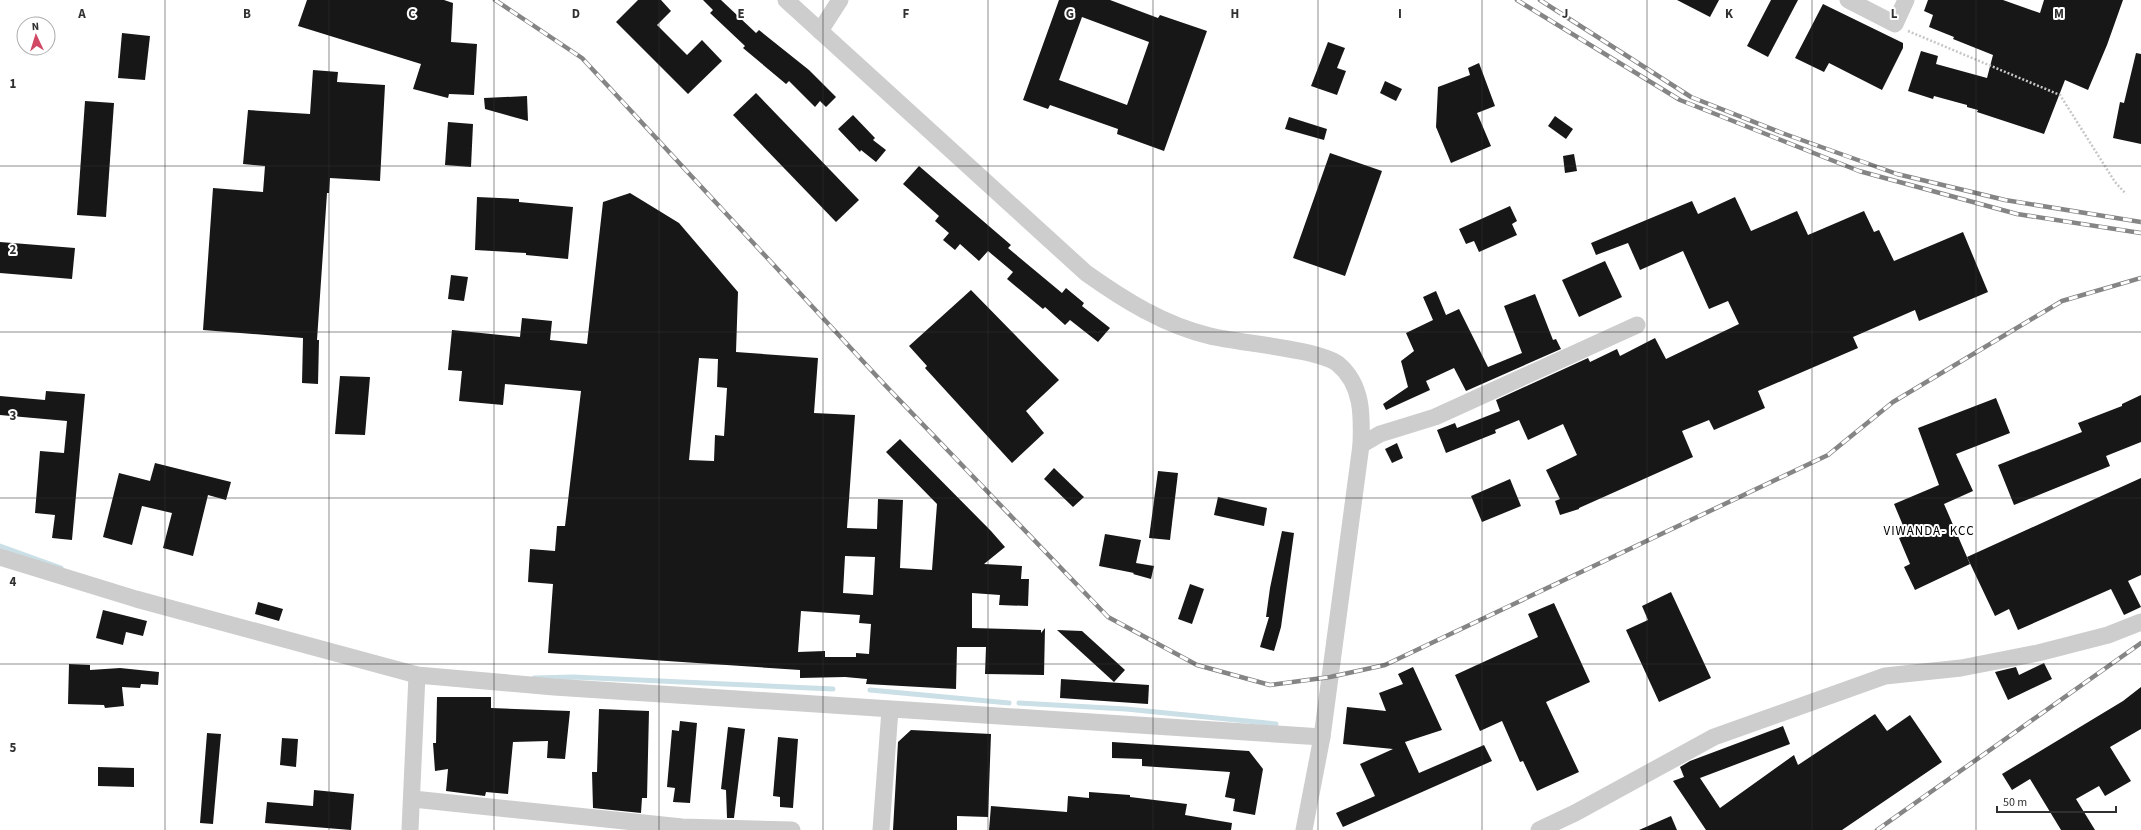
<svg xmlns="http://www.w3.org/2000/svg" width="2141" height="830" viewBox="0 0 2141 830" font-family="'Source Sans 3',sans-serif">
	<rect width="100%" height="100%" fill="#fff"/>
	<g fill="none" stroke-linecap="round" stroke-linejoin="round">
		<g stroke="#cbdfe6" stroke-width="5">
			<path d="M0,546L61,568"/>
			<path d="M534,678L573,677L833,689"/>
			<path d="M870,690L1009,703"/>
			<path d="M1019,703L1126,709L1276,724"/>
		</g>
	</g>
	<g fill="#171717" fill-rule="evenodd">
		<path d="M307,0H444L453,3L451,42L477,44L474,95L449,94L448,98L413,89L421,64L298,26Z"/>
		<path d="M638,0H661L671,11L657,25L687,55L702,40L722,61L688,94L616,22Z"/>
		<path d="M703,0H721L756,33L759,30L809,70L836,97L826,107L820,101L815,107L789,81L786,84L743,48L745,46L710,13L713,10Z"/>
		<path d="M1059,0H1110L1158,18L1160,15L1207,31L1164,151L1117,134L1118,129L1050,105L1048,109L1023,100ZM1082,17L1149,42L1127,105L1059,80Z"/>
		<path d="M1677,0H1719L1710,17Z"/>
		<path d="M1771,0H1798L1768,57L1747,46Z"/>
		<path d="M1928,0H2003L2040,13L2044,0H2123L2107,45L2088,90L2065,80L2044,134L1977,112L1978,110L1967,107V105L1934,96L1933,99L1908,91L1921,51L1938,56L1936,64L1987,78L1993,55L1953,39L1954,37L1929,27L1933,15L1924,11Z"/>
		<path d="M1823,4L1903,43V48L1882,90L1829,63L1824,72L1795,58Z"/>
		<path d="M122,33L150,36L145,80L118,78Z"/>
		<path d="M1328,42L1345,48L1337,68L1346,71L1337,95L1311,86Z"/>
		<path d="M2136,53L2141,54V144L2113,138L2120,102L2124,103Z"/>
		<path d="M1479,63L1495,106L1477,113L1491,146L1451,163L1436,127L1438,87L1470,75L1468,68Z"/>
		<path d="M313,70L338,72L337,82L385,85L380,181L330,178L329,193H327L317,340H319L318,384L302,383L303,338L203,330L213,188L263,192L265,166L243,164L248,110L310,114Z"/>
		<path d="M1385,81L1402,89L1396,101L1380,93Z"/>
		<path d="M756,93L859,200L836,222L733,115Z"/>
		<path d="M527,96L528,121L485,109L484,98Z"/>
		<path d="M85,101L114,103L106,217L77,215Z"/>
		<path d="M853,115L875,138L873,140L886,150L876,162L861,150L860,152L838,129Z"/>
		<path d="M1555,116L1573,129L1566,139L1548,126Z"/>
		<path d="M1289,117L1327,129L1324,140L1285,129Z"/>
		<path d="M448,122L473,124L471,167L445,165Z"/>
		<path d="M1330,153L1382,171L1345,276L1293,258Z"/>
		<path d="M1574,154L1577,171L1565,173L1563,156Z"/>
		<path d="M919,166L1011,245L1008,248L1062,293L1066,288L1084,303L1082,306L1110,328L1098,342L1070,320L1065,325L1045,307L1043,309L1007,279L1013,272L988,251L979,261L960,244L955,250L943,240L949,233L935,221L939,216L903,184Z"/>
		<path d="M630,193L679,223L738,292L736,352L818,358L814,413L855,415L847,528L877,529L878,499L903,500L900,568L932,570L937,504L886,452L900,439L991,531L1005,547L984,564L1022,566L1021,579H1029L1028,606L999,605L1000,595L972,593V628L1041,630V633L1045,628L1044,675L985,674L986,647H957L956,689L866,684L867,679L845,677L800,678V670L548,653L553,584L528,582L530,549L555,551L557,526H565L581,391L505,384L503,405L459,401L462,371L448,370L452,330L520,337L522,318L552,321L550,340L587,344L603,202ZM699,358L718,359L717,387L727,388L724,436L715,435L714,461L689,460ZM845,556L875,557L873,595L843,593ZM801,611L860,615L859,623L871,624L869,654L856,653V657H825V651L798,652Z"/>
		<path d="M477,197L519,199V202L573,207L568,259L526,255V253L475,250Z"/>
		<path d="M1735,197L1751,231L1797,211L1808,235L1864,211L1874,232L1879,230L1894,261L1963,232L1988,292L1919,321L1915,310L1853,337L1858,348L1758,391L1765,408L1714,430L1709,420L1682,431L1693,457L1579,508V509L1560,515L1555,501L1560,499L1546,470L1577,455L1563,424L1528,440L1519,420L1495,430L1496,433L1446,453L1437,430L1455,423L1457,428L1500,411L1496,400L1588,358L1590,362L1617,349L1620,356L1655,338L1666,359L1739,324L1728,301L1709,309L1683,251L1640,270L1628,243L1596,255L1591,243L1692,201L1698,214Z"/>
		<path d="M1510,206L1517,221L1512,224L1517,235L1479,252L1474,241L1466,244L1459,229Z"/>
		<path d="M0,242L75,248L72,279L0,273Z"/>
		<path d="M1605,261L1622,297L1579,317L1562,280Z"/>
		<path d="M451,275L468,277L464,301L448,299Z"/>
		<path d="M971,290L1059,380L1026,411L1044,433L1012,463L925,368L927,366L909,346Z"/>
		<path d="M1436,291L1446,315L1459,309L1488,367L1522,353L1504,306L1535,294L1553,340L1556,339L1561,349L1466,391L1454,368L1426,381L1430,390L1386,410L1383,404L1408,387L1401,361L1414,351L1406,333L1433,320L1423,297Z"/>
		<path d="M340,376L370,377L365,435L335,434Z"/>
		<path d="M46,391L85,394L72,540L52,538L55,515L35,513L40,451L64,453L67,421L0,415V396L45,400Z"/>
		<path d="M2141,395V442L2106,456L2110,466L2014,505L1998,465L2082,432L2078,423L2122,406V404Z"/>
		<path d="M1996,398L2010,433L1956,454L1973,491L1944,504L1970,564L1915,590L1904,567L1910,564L1899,538L1907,535L1894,504L1939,485L1918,428Z"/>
		<path d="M1397,443L1403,458L1392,463L1385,449Z"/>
		<path d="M155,463L231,482L226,500L208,495L193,556L163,548L172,513L142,506L132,545L103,537L119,473L150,481Z"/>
		<path d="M1054,468L1084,497L1073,507L1044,479Z"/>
		<path d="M1158,471L1178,473L1170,540L1149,538Z"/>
		<path d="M2141,478V575L2128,581L2141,607L2124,615L2111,589L2018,630L2009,609L1995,616L1967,557Z"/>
		<path d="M1510,479L1521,506L1482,522L1471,496Z"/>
		<path d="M1218,497L1267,508L1264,526L1214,515Z"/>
		<path d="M1282,531L1294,533L1281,627L1274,651L1260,647L1269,617H1266L1270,588Z"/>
		<path d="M1105,534L1141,540L1136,563L1154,566L1151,579L1133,574L1134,573L1099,566Z"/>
		<path d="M1190,584L1204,589L1192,624L1178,619Z"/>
		<path d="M1671,592L1711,678L1659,702L1626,630L1648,620L1642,606Z"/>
		<path d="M258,602L283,609L279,621L255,614Z"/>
		<path d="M1554,603L1590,682L1546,702L1579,772L1537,791L1523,761L1520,762L1502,721L1480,731L1455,675L1538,637L1528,614Z"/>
		<path d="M103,610L147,621L143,636L126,632L123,645L96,638Z"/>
		<path d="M1057,630L1082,631L1125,670L1114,682Z"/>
		<path d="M2044,663L2052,679L2008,700L1995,672L2016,667L2019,675Z"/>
		<path d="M69,664L90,665V670L120,668L159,672L158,685L141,684L140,688L122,687L124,706L105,708L104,705L68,704Z"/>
		<path d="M1413,667L1442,730L1405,742L1419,773L1484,745L1492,761L1343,827L1336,813L1375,796L1360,764L1393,749L1343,744L1347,707L1386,711L1379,693L1403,684L1398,674Z"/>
		<path d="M1061,679L1149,685L1148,704L1060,698Z"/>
		<path d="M2141,687V729L2110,747L2131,781L2105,796L2099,786L2076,799L2095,830H2061L2030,779L2012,790L2002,774L2123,701Z"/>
		<path d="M437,697H491V708L570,711L565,759L547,758L548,741L513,742L508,794L486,792L485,796L446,791L448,769L435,771L433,743H436Z"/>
		<path d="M599,709L649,711L647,798H642L641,813L593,808L592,772H597Z"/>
		<path d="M1875,714L1887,731L1910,715L1942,762L1842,830H1706L1673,781L1684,777L1680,767L1690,761L1783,726L1790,744L1700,778L1720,808L1794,755L1798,765Z"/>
		<path d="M680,721L697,723L690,803L673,802L675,788L667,787L672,730L679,731Z"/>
		<path d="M728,727L745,729L734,818H727L726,790L721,789Z"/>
		<path d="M911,730L991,734L988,817L957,816V830H893L898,742Z"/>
		<path d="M207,733L221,734L213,824L200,823Z"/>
		<path d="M778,737L798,739L793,808L780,807V797L773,796Z"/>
		<path d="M282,738L298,739L296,767L280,765Z"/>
		<path d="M1112,742L1249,751L1263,769L1255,815L1233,811L1235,799L1225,797L1230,772L1142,766V759L1112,758Z"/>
		<path d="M98,767L134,768V787L98,786Z"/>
		<path d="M314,790L354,794L351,830L265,823L267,802L313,806Z"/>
		<path d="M1089,792L1130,795V797L1187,804L1185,815L1232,823L1231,830H989L991,806L1067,812L1068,796L1089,798Z"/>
		<path d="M1671,816L1677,830H1639Z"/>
	</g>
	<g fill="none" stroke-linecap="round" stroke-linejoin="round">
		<path stroke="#c7c7c7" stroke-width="2.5" stroke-dasharray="2 2" stroke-linecap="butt" d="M1908,31L2060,95L2115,182L2126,194"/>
		<g stroke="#cdcdcd" stroke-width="17">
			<path d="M786,0L1086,273C1124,300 1164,325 1210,336C1238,343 1319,349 1338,364C1363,385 1362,416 1361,445L1322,737L1304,830"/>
			<path d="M1848,0L1895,24L1906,0"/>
			<path d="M820,31L840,0"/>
			<path d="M1361,445L1380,434L1435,417L1637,325"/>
			<path d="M0,557L136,599L417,675L554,687L1322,737"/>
			<path d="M413,799L682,827L792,830"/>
			<path d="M410,830L417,675"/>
			<path d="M881,830L890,710"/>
			<path d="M1539,830L1575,813L1714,737L1885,676L1961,668L2038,653L2108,635L2141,622"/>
		</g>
		<g stroke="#858585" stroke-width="4.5">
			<g id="rail">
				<path d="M495,0L582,58L884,384L1108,617L1197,665L1270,685L1330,677L1385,665L1828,455L1893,402L2062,301L2141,278"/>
				<path d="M1517,0L1680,100L1859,171L2017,214L2141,233"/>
				<path d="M1540,0L1691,97L1782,133L1897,174L2005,200L2141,222"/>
				<path d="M1877,830L2141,643"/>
			</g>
		</g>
		<use href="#rail" stroke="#fff" stroke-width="3" stroke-dasharray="9" stroke-linecap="butt"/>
	</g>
	<path fill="none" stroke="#303030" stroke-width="1" stroke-opacity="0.55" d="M165,0V830M329,0V830M494,0V830M659,0V830M823,0V830M988,0V830M1153,0V830M1318,0V830M1482,0V830M1647,0V830M1812,0V830M1976,0V830M0,166H2141M0,332H2141M0,498H2141M0,664H2141"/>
	<g text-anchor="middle" stroke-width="4" stroke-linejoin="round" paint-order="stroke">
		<g font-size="13" letter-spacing="1" fill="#000" stroke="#fff">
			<text x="1929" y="535">VIWANDA- KCC</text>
		</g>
	</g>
	<g font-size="13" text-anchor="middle" font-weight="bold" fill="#303030" stroke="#fff" stroke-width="4" stroke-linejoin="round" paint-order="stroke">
		<text x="82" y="18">A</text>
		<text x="247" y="18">B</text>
		<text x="412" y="18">C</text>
		<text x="576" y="18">D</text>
		<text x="741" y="18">E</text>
		<text x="906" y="18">F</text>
		<text x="1070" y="18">G</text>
		<text x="1235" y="18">H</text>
		<text x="1400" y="18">I</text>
		<text x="1565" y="18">J</text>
		<text x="1729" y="18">K</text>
		<text x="1894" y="18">L</text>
		<text x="2059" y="18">M</text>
		<text x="13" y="88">1</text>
		<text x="13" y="254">2</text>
		<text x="13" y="420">3</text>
		<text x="13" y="586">4</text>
		<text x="13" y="752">5</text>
	</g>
	<g transform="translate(36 36) rotate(356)"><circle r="19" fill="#ffffff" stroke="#acacac"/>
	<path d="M0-3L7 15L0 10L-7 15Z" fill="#d04864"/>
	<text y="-6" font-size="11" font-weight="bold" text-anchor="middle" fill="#303030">N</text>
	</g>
	<path d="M1997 806v6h119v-6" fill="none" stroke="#303030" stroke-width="2"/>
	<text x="2003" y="806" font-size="12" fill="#303030" stroke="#ffffff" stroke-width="3" paint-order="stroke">50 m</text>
</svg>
